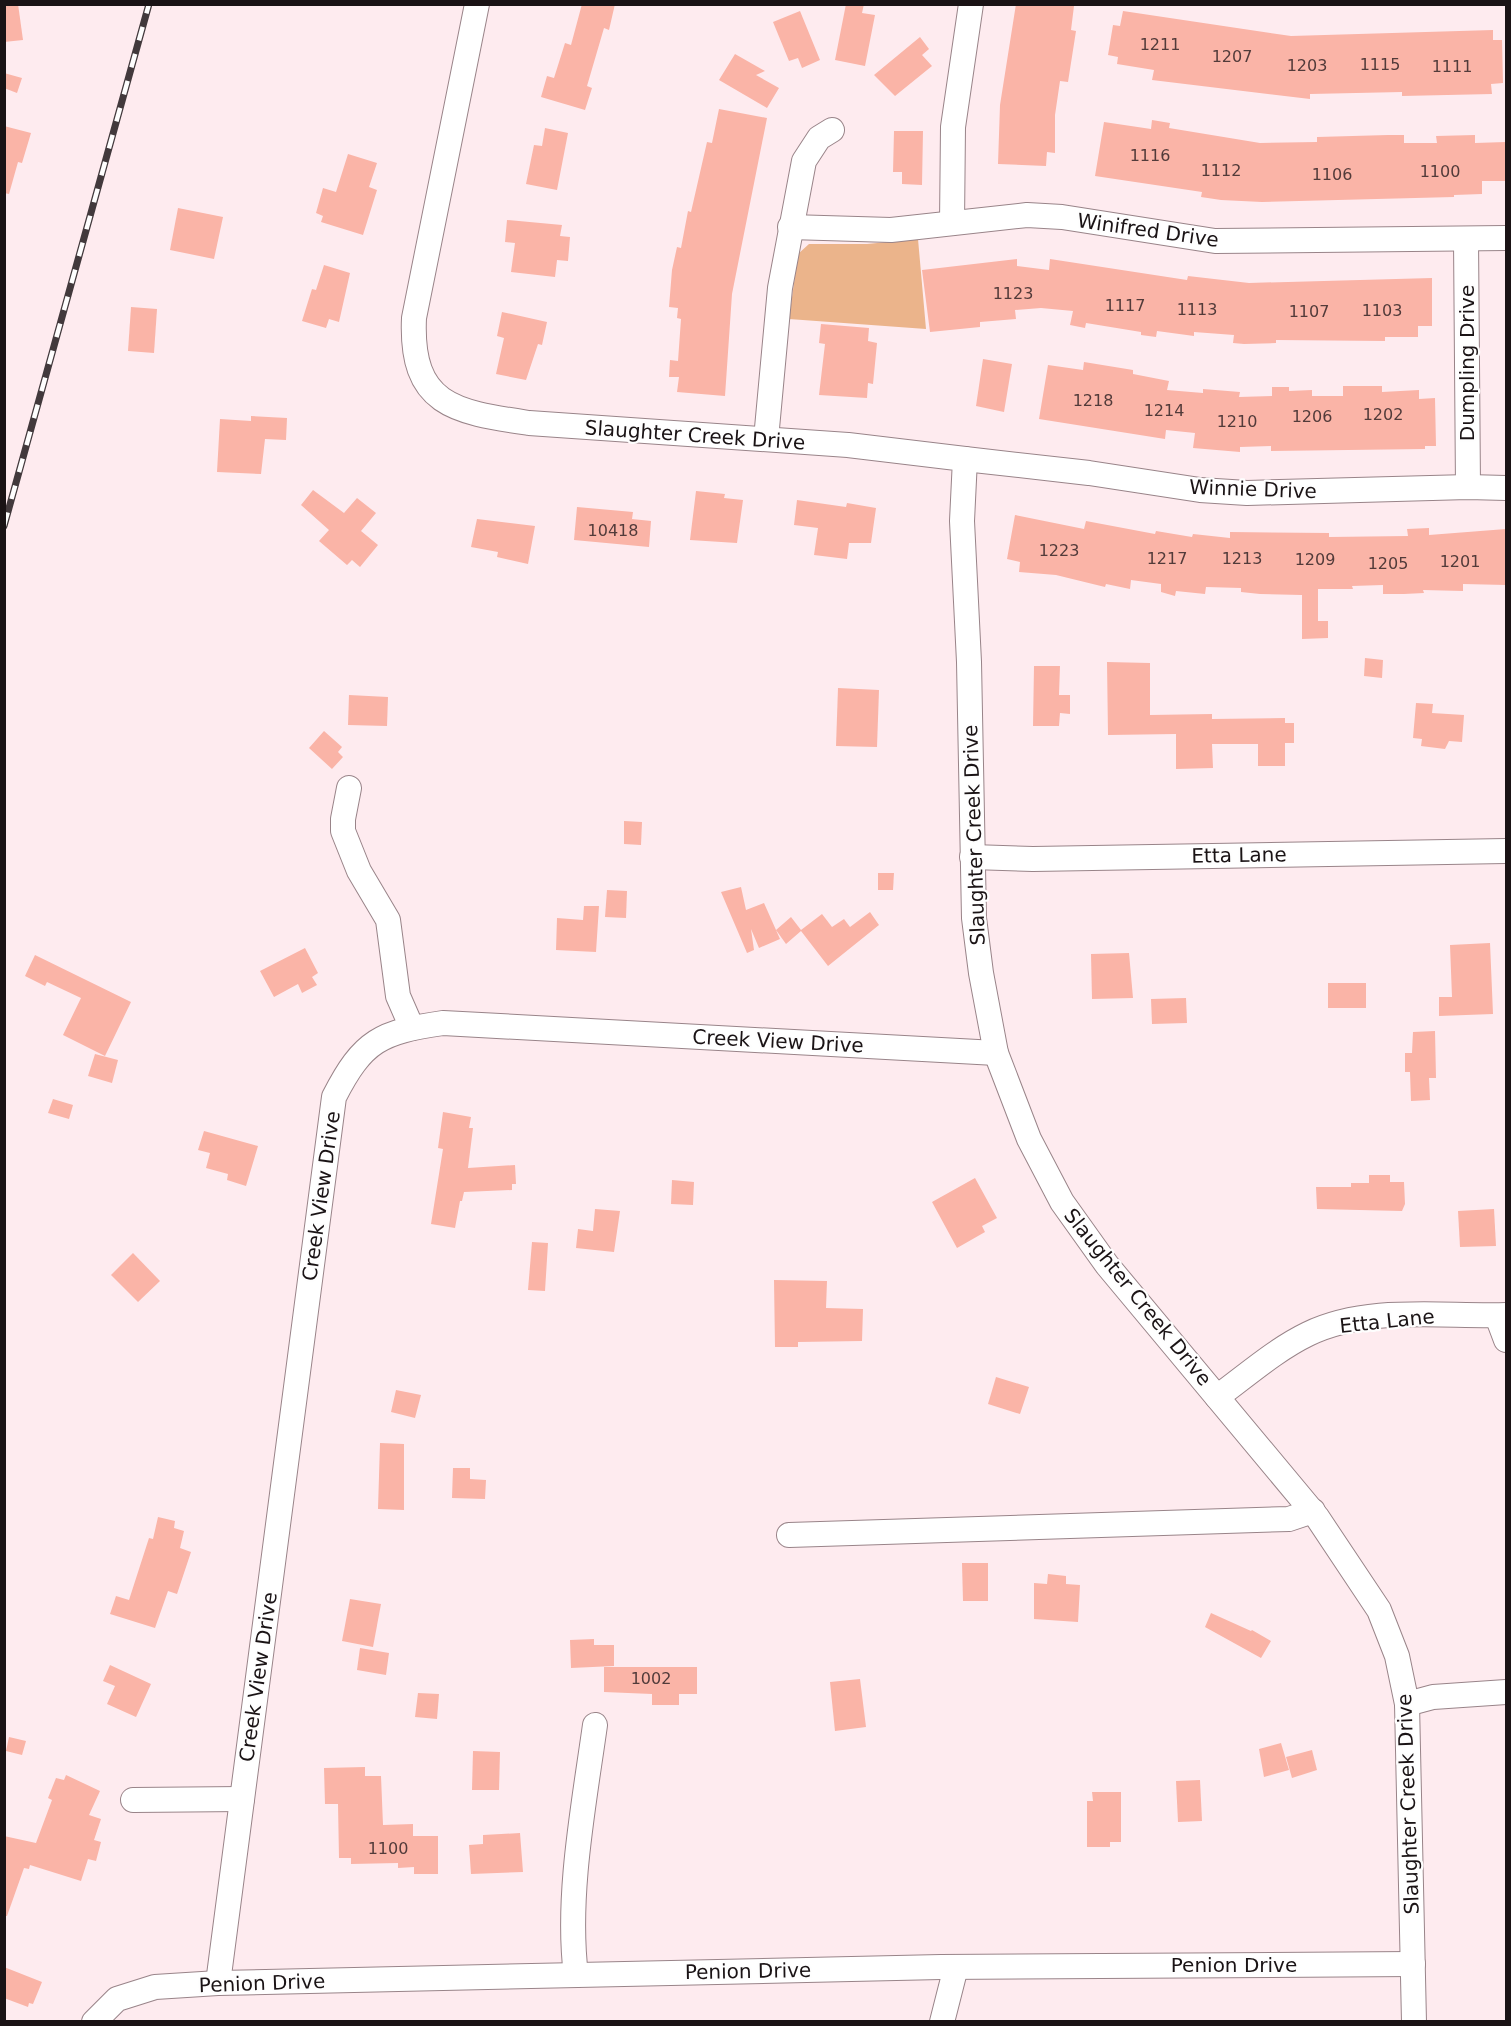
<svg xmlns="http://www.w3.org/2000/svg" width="1511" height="2026" viewBox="0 0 1511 2026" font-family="'DejaVu Sans',sans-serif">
	<rect width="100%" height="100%" fill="#feebef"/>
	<path fill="#ebb48b" d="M918,239L926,329L789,319L798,254L809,244H867Z"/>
	<g fill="#fab4a7">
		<path d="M4,4H18L23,40L4,42Z"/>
		<path d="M582,4H615L609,30L604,28L587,86L592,88L585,110L541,97L547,76L554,78L565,43L571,45Z"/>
		<path d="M846,4H864L862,13L875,15L865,66L835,60Z"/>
		<path d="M1016,4L1074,6L1071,30L1076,31L1068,82L1060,81L1055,115V153L1047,152L1046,166L998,164L1000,105Z"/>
		<path d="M800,11L820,60L802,68L798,58L789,61L773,22Z"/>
		<path d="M1123,11L1291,36L1493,30V40H1502L1503,83L1491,84L1492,94L1402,96V92L1310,94V99L1152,80L1154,70L1117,64L1118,57L1108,55L1113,25L1120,26Z"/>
		<path d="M920,37L929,49L922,55L932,66L895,96L874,75Z"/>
		<path d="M735,54L765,71L756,75L779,88L767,108L719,80Z"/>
		<path d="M4,73L22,78L17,93L4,88Z"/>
		<path d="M719,109L767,118L732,294L725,396L677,392L679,377H669L670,360L678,361L681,319L677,318L678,308L669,307L672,270L677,247L681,248L688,211L691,212L707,142L712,143Z"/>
		<path d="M1152,120L1170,123L1169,128L1260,143L1317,142V137L1388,135H1404V143H1437L1436,136L1475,135V143L1506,142V181H1482V194L1454,195V197L1262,202L1221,200L1201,197L1202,192L1095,176L1104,122L1151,129Z"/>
		<path d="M4,126L31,133L22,163L18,162L9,194L4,193Z"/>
		<path d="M545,128L568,133L557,190L526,184L534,145L542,146Z"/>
		<path d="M894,131H923L922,185L902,184V172H893Z"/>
		<path d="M348,154L377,163L369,187L377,190L363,235L321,222L323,216L316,213L323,188L336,192Z"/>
		<path d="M178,208L223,217L214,259L170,250Z"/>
		<path d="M507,220L562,225L560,236L570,237L568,261L557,260L555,277L511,272L515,243L505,242Z"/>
		<path d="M1017,259V266L1049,270L1050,259L1187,280L1188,276L1249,283L1432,278V326H1418V337H1385V341L1276,340V343L1244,344L1233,343L1234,335L1194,332V336L1157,331L1156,337L1141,335V332L1086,323L1085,328L1070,325L1073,311L1041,308L1015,310L1016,319L980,322V327L930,332L922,270Z"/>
		<path d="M324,265L350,273L339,322L329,319L326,328L302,321L312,289L316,290Z"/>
		<path d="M131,307L157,309L154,353L128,351Z"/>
		<path d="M502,312L547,322L542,345L538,344L526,380L496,374L504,338L497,336Z"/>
		<path d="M821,324L869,328L868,341L877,343L873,384L868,383L867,398L819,395L825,344L819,343Z"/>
		<path d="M983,359L1012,364L1004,412L976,406Z"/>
		<path d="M1084,362L1133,370V374L1169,381L1167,390L1203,393V389L1240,392L1239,397L1272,396V387H1289V391L1312,390V396H1343V386H1382V392L1419,390V399L1435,398L1436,446H1425V449L1271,451V446L1240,447V452L1193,448L1195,433L1166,430L1165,439L1039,419L1048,365L1083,370Z"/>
		<path d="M251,416L287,418L286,440L265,439L261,474L217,472L220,419L251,421Z"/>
		<path d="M313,490L344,513L357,498L376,513L361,531L378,545L360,567L352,560L347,565L319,541L329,530L301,505Z"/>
		<path d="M696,491L725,494L724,498L743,500L737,543L690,540Z"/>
		<path d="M797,500L846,507L847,503L876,508L871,543H849L847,559L814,555L818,528L794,525Z"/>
		<path d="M577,507L633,512L632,519L651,521L649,547L574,540Z"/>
		<path d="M1015,515L1084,529L1086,521L1155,534L1156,531L1192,537L1193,534L1230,538V532L1329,533V537L1408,536L1407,529L1429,528V535L1506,529V585L1463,584V591L1423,590L1424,593L1404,594H1383V585L1352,586L1353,589H1318V621H1328V638L1302,639V595L1260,594L1241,592V588L1206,587L1205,594L1176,591L1175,596L1161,592V584L1131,580L1130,589L1106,584L1105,587L1056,575L1019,572L1020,562L1007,559Z"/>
		<path d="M477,519L535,526L528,564L497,557L498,552L471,547Z"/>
		<path d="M1365,658L1383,660L1382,678L1364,676Z"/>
		<path d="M1107,662L1150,663V715L1212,714V719L1285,718V723H1294V743H1285V766H1258V744H1212L1213,768L1176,769V734L1108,735Z"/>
		<path d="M1034,666H1060L1059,695H1070V714L1060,713L1059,726H1033Z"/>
		<path d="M838,688L879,690L877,747L836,746Z"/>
		<path d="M349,695L388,697L387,726L348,725Z"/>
		<path d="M1416,703L1433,704L1432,713L1464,715L1462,742L1449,741L1445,749L1421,746L1422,739L1413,738Z"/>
		<path d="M324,731L342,747L338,752L343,757L332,769L309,748Z"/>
		<path d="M624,821L642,822L641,845L624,844Z"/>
		<path d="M878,873H894L893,890H878Z"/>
		<path d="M741,887L746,910L764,903L776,930L791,917L801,930L822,914L832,927L844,919L850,927L870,912L879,925L828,966L801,931L786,944L776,930L780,939L759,948L751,929L754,950L747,953L721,892Z"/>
		<path d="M607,890L627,891L626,918L605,917Z"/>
		<path d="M584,906H599L596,952L556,950L557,918L583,920Z"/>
		<path d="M1490,943L1493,1014L1439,1016V997H1452L1450,945Z"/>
		<path d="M305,948L318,973L312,977L317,985L302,993L298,984L274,997L260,971Z"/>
		<path d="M1129,953L1133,998L1092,999L1091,954Z"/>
		<path d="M35,955L131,1002L105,1056L63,1035L81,998L47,982L45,986L25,976Z"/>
		<rect x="1328" y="983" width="38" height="25"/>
		<path d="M1186,998L1187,1023L1152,1024L1151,999Z"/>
		<path d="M1435,1031L1436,1078H1429L1430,1100L1411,1101L1410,1072H1405V1053H1412L1413,1032Z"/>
		<path d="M95,1054L118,1060L112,1083L88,1076Z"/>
		<path d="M53,1099L73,1105L69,1119L48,1113Z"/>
		<path d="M443,1112L471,1117L469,1128H473L468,1168L515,1165L516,1184H512V1190L464,1192L462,1201H460L455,1228L431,1224L443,1149L438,1148Z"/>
		<path d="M204,1131L258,1146L246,1186L227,1180L228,1174L206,1168L210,1153L198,1150Z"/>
		<path d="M1369,1175H1390V1182H1404L1405,1204L1402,1211L1317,1209L1316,1187H1351V1183H1369Z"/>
		<path d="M975,1178L997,1218L982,1226L985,1232L957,1248L932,1202Z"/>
		<path d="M672,1180L694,1182L693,1205L671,1204Z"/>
		<path d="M595,1209L620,1211L614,1252L576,1248L578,1229L593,1231Z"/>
		<path d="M1494,1209L1496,1246L1460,1247L1458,1211Z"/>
		<path d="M532,1242L548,1243L545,1291L528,1290Z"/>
		<path d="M133,1253L160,1281L138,1302L111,1275Z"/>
		<path d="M774,1280L827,1281L826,1308L863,1309L862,1341L798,1342V1347H775Z"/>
		<path d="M996,1377L1029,1387L1020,1414L988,1404Z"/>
		<path d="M396,1390L421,1395L415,1418L391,1412Z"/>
		<path d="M380,1443L404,1444V1510L378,1509Z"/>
		<path d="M453,1468H470V1479L486,1480L485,1499L452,1498Z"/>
		<path d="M158,1517L175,1521L174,1528L184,1531L180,1548L191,1552L177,1594L168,1591L155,1628L110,1614L116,1596L129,1600L149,1538L153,1539Z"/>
		<path d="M962,1563H988V1601H963Z"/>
		<path d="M1048,1574L1066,1576V1584L1080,1585L1078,1622L1034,1619V1583L1047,1584Z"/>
		<path d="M350,1599L381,1604L373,1647L342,1641Z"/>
		<path d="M1211,1613L1251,1631L1252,1630L1271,1641L1261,1658L1205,1627Z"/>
		<path d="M594,1639V1645H614V1666L571,1668L570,1640Z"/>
		<path d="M360,1648L389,1653L386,1675L357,1670Z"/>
		<path d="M110,1665L151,1684L136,1717L107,1704L115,1686L103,1681Z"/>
		<path d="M604,1667H697V1694H679V1705H652V1694L604,1692Z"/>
		<path d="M860,1679L866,1727L835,1731L830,1682Z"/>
		<path d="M418,1693L439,1694L437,1719L415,1717Z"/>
		<path d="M9,1737L26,1741L22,1755L6,1751Z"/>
		<path d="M1281,1743L1289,1770L1264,1777L1259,1749Z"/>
		<path d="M1312,1750L1317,1770L1292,1778L1286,1757Z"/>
		<path d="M473,1751L500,1752L499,1790H472Z"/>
		<path d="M365,1767V1776H381L383,1825L413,1824V1836H438V1874H414V1867L398,1868V1863L351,1864V1858H339L338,1804H325L324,1768Z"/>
		<path d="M66,1775L100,1791L89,1815L101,1819L94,1840L101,1842L96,1861L88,1859L81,1881L30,1865L29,1869L24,1868L7,1916H4V1836L36,1843L52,1800L48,1798L56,1778L64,1780Z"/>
		<path d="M1200,1780L1202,1821L1178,1822L1176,1781Z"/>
		<path d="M1092,1792H1121V1842H1110V1847H1087V1801H1093Z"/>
		<path d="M520,1833L523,1872L471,1874L469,1845L483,1844V1835Z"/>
		<path d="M4,1967L42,1982L33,2004L29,2003L28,2007L4,1998Z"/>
	</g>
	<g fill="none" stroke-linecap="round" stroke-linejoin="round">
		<g stroke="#998489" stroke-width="26">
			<g id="minor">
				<path d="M477,4L414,318C410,406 455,412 529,423L848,445L965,459L962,521L969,662L974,918L981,973L996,1053L1029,1139L1062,1202L1107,1265L1317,1517L1379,1610L1397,1656L1407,1704L1414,2022"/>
				<path d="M952,223L953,127L971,4"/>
				<path d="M790,227L891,230L1027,215L1062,217L1215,241L1506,238"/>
				<path d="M1466,239L1468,487"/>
				<path d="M766,439L780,288L804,161L819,138L832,130"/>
				<path d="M965,459L1089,473L1200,490L1247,493L1468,487L1506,488"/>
				<path d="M349,788L343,819V831L359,871L388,920L398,996L412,1028"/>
				<path d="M972,857L1033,859L1506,851"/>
				<path d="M1497,1316L1506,1340"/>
				<path d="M1217,1397C1246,1376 1275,1350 1308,1334C1368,1305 1442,1317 1506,1315"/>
				<path d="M789,1535L1289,1519L1313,1511"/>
				<path d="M1407,1704L1433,1697L1506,1692"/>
				<path d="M133,1800L242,1799"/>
				<path d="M576,1975C566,1897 584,1804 595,1725"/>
				<path d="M218,1983L334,1097C363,1040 381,1032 443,1023L996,1053"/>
				<path d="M94,2022L117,1999L155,1987L218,1983L941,1967L1413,1964"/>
				<path d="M942,2022L956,1967"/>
			</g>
		</g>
		<use href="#minor" stroke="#fff" stroke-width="24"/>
		<g stroke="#42393c" stroke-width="7">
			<path id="rail" d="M4,526L149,4"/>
		</g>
		<use href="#rail" stroke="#fefefe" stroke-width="4.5" stroke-dasharray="14" stroke-linecap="butt"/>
	</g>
	<g text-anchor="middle" stroke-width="4.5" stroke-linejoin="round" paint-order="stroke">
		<g font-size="16" fill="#523b3a">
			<text x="1160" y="50">1211</text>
			<text x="1232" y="62">1207</text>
			<text x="1380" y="70">1115</text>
			<text x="1307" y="71">1203</text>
			<text x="1452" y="72">1111</text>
			<text x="1150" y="161">1116</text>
			<text x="1221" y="176">1112</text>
			<text x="1440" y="177">1100</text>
			<text x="1332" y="180">1106</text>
			<text x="1013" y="299">1123</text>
			<text x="1125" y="311">1117</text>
			<text x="1197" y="315">1113</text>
			<text x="1382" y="316">1103</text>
			<text x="1309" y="317">1107</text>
			<text x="1093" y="406">1218</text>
			<text x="1164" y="416">1214</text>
			<text x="1383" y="420">1202</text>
			<text x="1312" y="422">1206</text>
			<text x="1237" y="427">1210</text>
			<text x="613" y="536">10418</text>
			<text x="1059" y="556">1223</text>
			<text x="1167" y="564">1217</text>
			<text x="1242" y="564">1213</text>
			<text x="1315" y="565">1209</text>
			<text x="1460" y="567">1201</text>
			<text x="1388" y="569">1205</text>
			<text x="651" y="1684">1002</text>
			<text x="388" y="1854">1100</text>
		</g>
		<g font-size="20" fill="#1a1315" stroke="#fefefe">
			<text transform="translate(1148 230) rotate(8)" y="7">Winifred Drive</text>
			<text transform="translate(1467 363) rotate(-90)" y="7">Dumpling Drive</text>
			<text transform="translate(695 435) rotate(4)" y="7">Slaughter Creek Drive</text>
			<text transform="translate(1253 489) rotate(2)" y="7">Winnie Drive</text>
			<text transform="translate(974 835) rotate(-92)" y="7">Slaughter Creek Drive</text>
			<text transform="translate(1239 855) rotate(-1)" y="7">Etta Lane</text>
			<text transform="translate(778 1041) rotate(3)" y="7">Creek View Drive</text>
			<text transform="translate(321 1196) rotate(-82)" y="7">Creek View Drive</text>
			<text transform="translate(1138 1297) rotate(51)" y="7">Slaughter Creek Drive</text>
			<text transform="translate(1387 1321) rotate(-6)" y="7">Etta Lane</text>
			<text transform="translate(258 1677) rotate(-82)" y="7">Creek View Drive</text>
			<text transform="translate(1408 1804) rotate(-92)" y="7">Slaughter Creek Drive</text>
			<text x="1234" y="1972">Penion Drive</text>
			<text transform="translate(748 1971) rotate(-1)" y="7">Penion Drive</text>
			<text transform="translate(262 1983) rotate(-2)" y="7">Penion Drive</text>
		</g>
	</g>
	<rect width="1511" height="2026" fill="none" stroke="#1a1315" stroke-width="12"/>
</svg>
